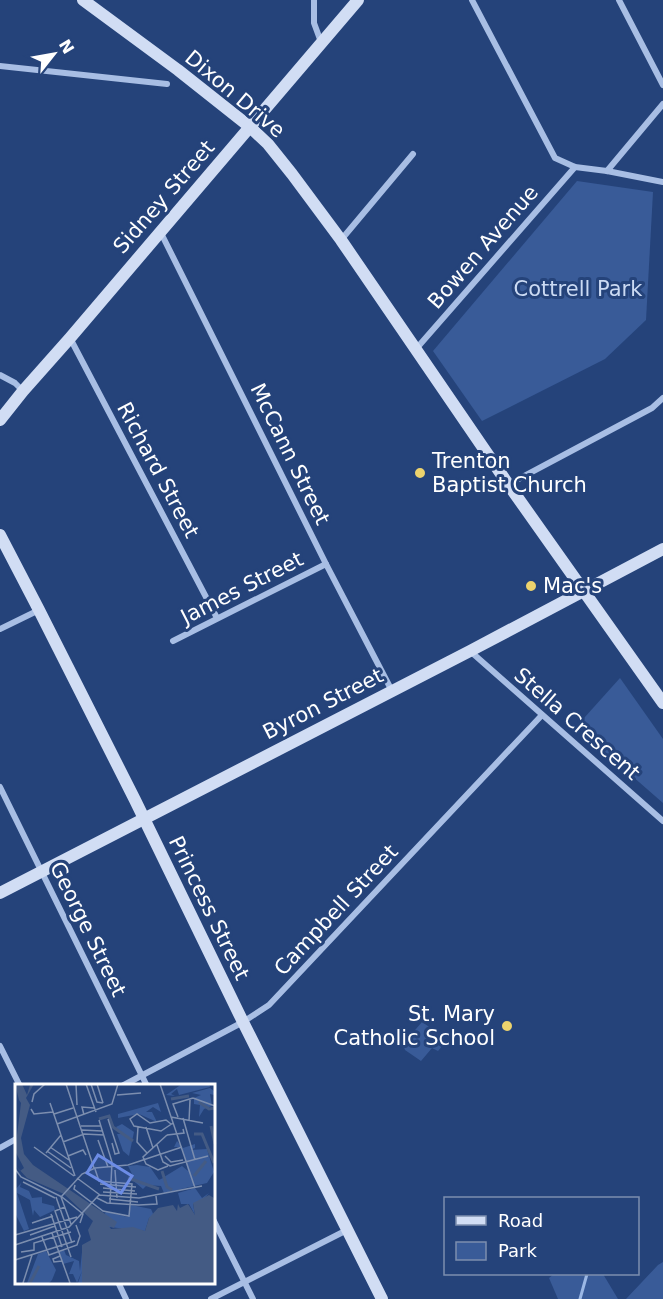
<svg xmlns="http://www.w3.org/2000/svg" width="663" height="1299" viewBox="0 0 663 1299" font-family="'DejaVu Sans',sans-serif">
	<rect width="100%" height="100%" fill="#25437a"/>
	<g fill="#395b98">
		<path d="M577,181L653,192L646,320L605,359L482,421L433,351Z"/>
		<path d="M620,678L663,739V803L576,727Z"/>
		<path d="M422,1022L441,1035L443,1045L438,1051L432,1048L421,1061L405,1050L403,1044Z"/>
		<path d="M663,1262V1299H626L658,1265Z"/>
		<path d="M554,1274H603L618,1299H558L549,1278Z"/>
	</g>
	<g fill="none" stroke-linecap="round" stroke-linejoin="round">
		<path stroke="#9cb8e5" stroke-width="3" d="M580,1299L587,1274"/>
		<g stroke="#a8bee4" stroke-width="6">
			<path d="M314,0V23L321,42"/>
			<path d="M472,0L555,158L575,167L607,171L663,182"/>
			<path d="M619,0L663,85"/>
			<path d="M0,66L167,84"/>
			<path d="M607,171L663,104"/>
			<path d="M160,231L326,564L392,691"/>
			<path d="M341,240L413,154"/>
			<path d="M70,338L217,618"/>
			<path d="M416,349L575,167"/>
			<path d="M0,375L15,383L23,391"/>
			<path d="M509,484L652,408L663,398"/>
			<path d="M0,629L39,610"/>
			<path d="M173,641L326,564"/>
			<path d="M470,651L663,821"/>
			<path d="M0,787L147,1086"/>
			<path d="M0,1046L20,1086"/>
			<path d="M122,1086L243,1022L269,1005L542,715"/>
			<path d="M0,1148L16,1139"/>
			<path d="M213,1219L253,1299"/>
			<path d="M118,1282L126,1299"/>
			<path d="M211,1299L347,1230"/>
		</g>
		<g stroke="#d1ddf4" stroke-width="12">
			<path d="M83,0L178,70L250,127L268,144L292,174L341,240L508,484L663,703"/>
			<path d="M0,420L23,391L70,338L358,0"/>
			<path d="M0,535L39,610L135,800L243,1022L382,1299"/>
			<path d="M0,893L470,651L663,549"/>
		</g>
	</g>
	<g fill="#edd36d" stroke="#25437a" stroke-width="2">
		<circle cx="420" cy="473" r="6"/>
		<circle cx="531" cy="586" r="6"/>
		<circle cx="507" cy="1026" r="6"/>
	</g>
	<g text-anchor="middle" stroke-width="6" stroke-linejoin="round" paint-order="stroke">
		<g font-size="21" fill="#fff" stroke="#25437a">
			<text transform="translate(235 94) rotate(40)" y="7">Dixon Drive</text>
			<text transform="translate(164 197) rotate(-49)" y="7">Sidney Street</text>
			<text transform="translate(483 247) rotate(-49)" y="7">Bowen Avenue</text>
			<text transform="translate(290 454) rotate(64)" y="7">McCann Street</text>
			<text transform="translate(158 470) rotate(62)" y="7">Richard Street</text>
			<text transform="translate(242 588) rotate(-27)" y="7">James Street</text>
			<text transform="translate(323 704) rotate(-27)" y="7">Byron Street</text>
			<text transform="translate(577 724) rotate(41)" y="7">Stella Crescent</text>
			<text transform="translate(209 908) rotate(64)" y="7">Princess Street</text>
			<text transform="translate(336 910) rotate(-47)" y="7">Campbell Street</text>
			<text transform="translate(88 929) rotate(64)" y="7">George Street</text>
		</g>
		<g font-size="21" fill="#cbdaf3" stroke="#25437a">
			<text x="578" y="296">Cottrell Park</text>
		</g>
		<g font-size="21" fill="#fff" stroke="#25437a" text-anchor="start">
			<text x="432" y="468">Trenton<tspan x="432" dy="24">Baptist Church</tspan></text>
			<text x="543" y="593">Mac's</text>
			<text x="495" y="1021" text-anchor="end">St. Mary<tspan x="495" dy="24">Catholic School</tspan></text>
		</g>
	</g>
	<g transform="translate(15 1084)">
		<rect width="200" height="200" fill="#25437a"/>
		<path d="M167,0H194L195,3L164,11L162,5L156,10L160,12L151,11ZM195,4L199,7V11L195,10L197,22L189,25L184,33L185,21L179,20V14L186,11L177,9ZM143,19L146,28L138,23L131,28H137L142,38L124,30L103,34V30ZM107,40L119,48L114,72L108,67L102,50H106L101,43ZM162,57L168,64L180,60V65V64L175,66L192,65L199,88L192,99L149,109L146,102L132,101L128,105L114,93L117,90L113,82L122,81L135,83L144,96L148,94L146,86L149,93L167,82L173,87L167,63H159ZM6,99L5,103L14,107L17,114L27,113V119L39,122L40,126L25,133L19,126L18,132L15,116L2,109L14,145L9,147L0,129V106ZM180,104L187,114L194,109L185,119L178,120L180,131L174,120H166L163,109ZM116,121L136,125L139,132L134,134L130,147L94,143L88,132L91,128L113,133ZM49,166L51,171L64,177L65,187L67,168L68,184L67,199H63L67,187L62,199L58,190H54L59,177L48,180L44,168ZM31,167L41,186L37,196L34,199H12L23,170Z" fill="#395b98"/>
		<path d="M0,0H7L12,11L15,1L19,0L11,14L15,21L6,54L9,70L18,81L102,138L99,144L94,142L96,145L118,143L130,147L134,134L143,124L158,121L162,127L163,120L165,124L173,120L180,131L178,119L194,111L199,114V199H67V161L76,156L73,146L78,137L49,110L12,94L1,82L5,87L9,84L0,67L6,19L4,16L0,43L4,16Z" fill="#445b84"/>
		<path fill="none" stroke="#445b84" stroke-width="3" d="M156,15L174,12M184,18L194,25L200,24M84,35L94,32L98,43L118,57M196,42L200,60M179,50H187L199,79M147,87L152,103L157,106M179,92L191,77M113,94L144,105M15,199L24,182"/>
		<path fill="none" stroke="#7c8eaf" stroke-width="1.5" d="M51,0L79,84M61,0L62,21M71,0L81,28M76,0L82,18L88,19M82,0L88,19M145,0L180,104M102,11L126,9M178,14L200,22M17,18L19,10L30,0M35,19L60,92M16,25L19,30L38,28M39,30L58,24M69,31L67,23L79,24M156,33L188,39M163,33L158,20L178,14M168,34L180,76M93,35L104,69L100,70L97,59M84,36L97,78L95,119M174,37L175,16M42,40L97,20L103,0M156,40L151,36L135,39L122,30L115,35L119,42L146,47L158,39M66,42H86M123,43L122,58L132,69M131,43L138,64M67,46L87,47M152,51L128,73L131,80L143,86L153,82M152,51L169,49L168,45M83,56L93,83M48,58L69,50L89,51M142,61L148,78L155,82L193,72M19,63L59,92M35,63L54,76M32,67L56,84M31,69L46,51M53,72L68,66L71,71M150,72L156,78L168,76M0,85L6,93L47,113M100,86L102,114M62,94L85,111M8,98L40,114M85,100L121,103M60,101L59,105L88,127L114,132L117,100L84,97L80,85M88,104L120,107M88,108L122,110M41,113L57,159M47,113L68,130L65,139M82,114L92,119L124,121L142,120L141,112M94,115L123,118M50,123L40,127L56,173M36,130L47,163M17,139L38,132M56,140L46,113L67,90L80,84L113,81L167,63M37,149L55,199M0,151L62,133M15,151L40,142M27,153L34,171L62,161L65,152L61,141M0,161L54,143L84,111L124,114L187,102M6,168L19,166V159L56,148M45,172L38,175L39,178L47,177M0,176L60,157M8,199L17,171"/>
		<path fill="#6c8ce6" fill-opacity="0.15" stroke="#6c8ce6" stroke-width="3" d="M83,71L117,92L106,109L72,89Z"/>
		<rect width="200" height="200" fill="none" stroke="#fff" stroke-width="3"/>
	</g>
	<rect x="444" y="1197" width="195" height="78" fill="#25437a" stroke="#7c8eaf" stroke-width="1.5"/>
	<rect x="456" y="1216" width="30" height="9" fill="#d1ddf4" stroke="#7c8eaf" stroke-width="1.5"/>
	<text x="498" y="1227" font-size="18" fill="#ffffff">Road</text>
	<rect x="456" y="1242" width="30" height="18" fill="#395b98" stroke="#7c8eaf" stroke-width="1.5"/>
	<text x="498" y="1257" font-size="18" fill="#ffffff">Park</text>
	<g transform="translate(54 54) rotate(59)" stroke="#25437a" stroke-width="4.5" paint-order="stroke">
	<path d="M0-4.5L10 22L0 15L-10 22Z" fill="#ffffff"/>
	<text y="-9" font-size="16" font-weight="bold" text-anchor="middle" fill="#ffffff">N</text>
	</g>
</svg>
